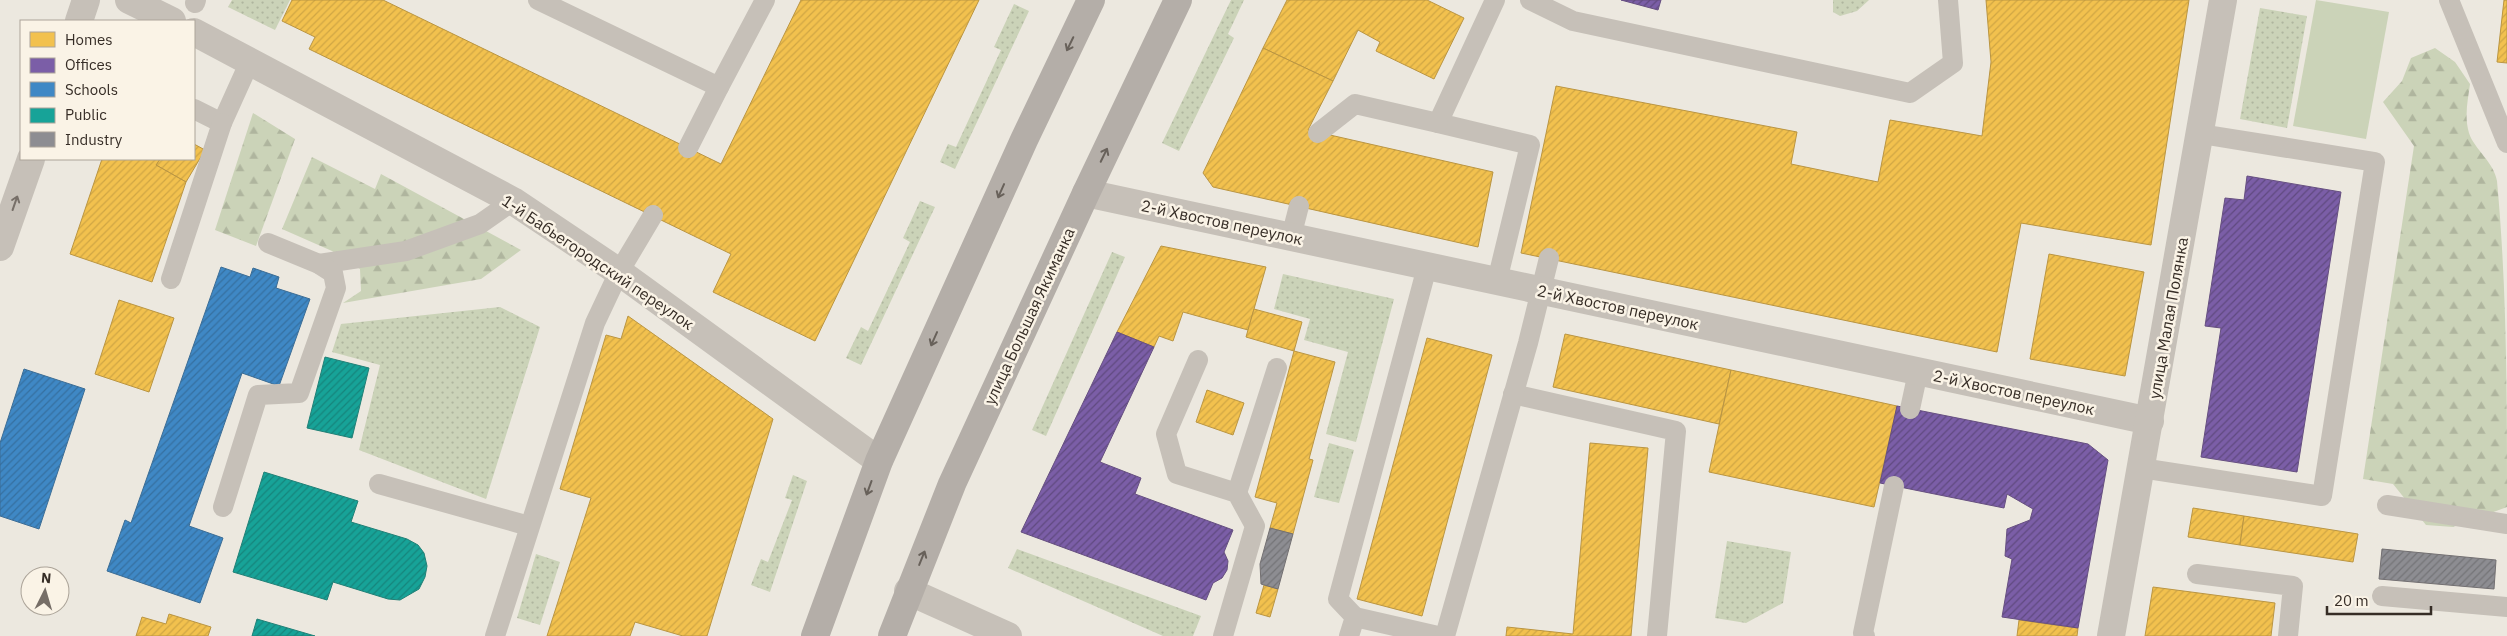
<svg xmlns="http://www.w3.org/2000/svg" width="2507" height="636" viewBox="0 0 2507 636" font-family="'IBM Plex Sans',sans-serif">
	<defs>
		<pattern id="grass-dots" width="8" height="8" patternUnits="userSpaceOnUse" patternTransform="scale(1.25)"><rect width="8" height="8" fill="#cbd3b8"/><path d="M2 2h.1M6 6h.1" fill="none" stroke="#afb59e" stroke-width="1.8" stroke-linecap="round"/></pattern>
		<pattern id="forest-firs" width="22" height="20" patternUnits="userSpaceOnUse" patternTransform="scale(1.25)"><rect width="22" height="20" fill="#cbd3b8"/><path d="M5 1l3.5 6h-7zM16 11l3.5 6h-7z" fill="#afb59e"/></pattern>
		<pattern id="homes-hatch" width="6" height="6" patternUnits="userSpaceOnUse" patternTransform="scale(1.25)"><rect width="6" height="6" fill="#f2c14e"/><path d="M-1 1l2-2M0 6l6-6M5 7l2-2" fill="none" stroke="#d0a644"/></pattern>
		<pattern id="offices-hatch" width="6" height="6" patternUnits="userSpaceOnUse" patternTransform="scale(1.25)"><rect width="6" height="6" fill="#7b5ea7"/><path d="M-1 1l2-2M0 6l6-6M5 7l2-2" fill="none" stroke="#604a80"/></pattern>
		<pattern id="schools-hatch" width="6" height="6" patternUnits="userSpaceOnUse" patternTransform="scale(1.25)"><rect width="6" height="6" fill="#3f88c5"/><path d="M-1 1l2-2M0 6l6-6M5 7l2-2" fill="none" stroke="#3670a0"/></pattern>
		<pattern id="public-hatch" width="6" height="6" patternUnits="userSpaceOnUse" patternTransform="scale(1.25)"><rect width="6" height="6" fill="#17a398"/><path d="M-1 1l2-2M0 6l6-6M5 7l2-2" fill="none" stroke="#16857c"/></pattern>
		<pattern id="industry-hatch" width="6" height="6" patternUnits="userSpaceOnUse" patternTransform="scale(1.25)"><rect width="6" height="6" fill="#8d8d92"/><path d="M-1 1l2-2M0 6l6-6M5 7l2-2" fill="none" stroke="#747477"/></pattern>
	</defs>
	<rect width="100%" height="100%" fill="#ece8df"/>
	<g fill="url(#grass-dots)">
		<path d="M232,0H290L275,30L228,7Z"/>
		<path d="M1231,0H1244L1228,34L1234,38L1179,151L1162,143Z"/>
		<path d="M1833,0H1869L1857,11L1840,16L1833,12Z"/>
		<path d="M1014,4L1029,11L955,169L940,162L948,144L956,147L1001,50L994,47Z"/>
		<path d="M2260,8L2307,16L2287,128L2240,119Z"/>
		<path d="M920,201L935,207L861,365L846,358L861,327L868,331L910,242L903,238Z"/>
		<path d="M1112,252L1125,257L1046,436L1032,430Z"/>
		<path d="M1283,274L1394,299L1356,442L1326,434L1348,352L1304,340L1310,319L1274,309Z"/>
		<path d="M500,307L540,327L486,499L359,450L380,365L332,352L341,324Z"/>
		<path d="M1329,443L1354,450L1339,503L1314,497Z"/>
		<path d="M793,475L807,481L770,592L751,585L761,559L768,562L792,500L785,498Z"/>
		<path d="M1727,541L1791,552L1783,603L1746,623L1715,618Z"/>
		<path d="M1017,549L1201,616L1193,636H1163L1008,568Z"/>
		<path d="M536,554L560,562L540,625L517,618Z"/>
	</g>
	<g fill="url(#forest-firs)">
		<path d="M2435,48L2455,62L2470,84C2468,100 2464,116 2469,133C2474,149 2494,162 2497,181C2507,288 2507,399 2507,507L2453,527L2426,525L2393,484L2363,479L2414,146L2383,102L2402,81L2411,58Z"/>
		<path d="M253,113L295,139L256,246L215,230Z"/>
		<path d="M312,157L375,189L381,174L521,250L481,279L343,303L361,291L360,269L332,251L282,229Z"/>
	</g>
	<path fill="#cbd3b8" d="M2316,0L2389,12L2366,139L2293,126Z"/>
	<g fill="url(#homes-hatch)" stroke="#ba9542">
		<path d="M292,0H383L721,164L801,0H979L815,341L713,292L731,254L309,49L315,37L282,21Z"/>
		<path d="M1287,0H1427L1464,18L1434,79L1376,51L1380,42L1358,30L1333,81L1263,48Z"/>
		<path d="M1986,0H2189L2151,245L2021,223L1997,352L1521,253L1556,86L1797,132L1791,164L1878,182L1890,120L1982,136L1991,62Z"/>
		<path d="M2504,0H2507V63L2497,62Z"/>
		<path d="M1263,48L1333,81L1308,130L1493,172L1478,247L1213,187L1203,173Z"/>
		<path d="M194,144L205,150L186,182L156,165L160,159H194Z"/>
		<path d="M102,159H160L156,165L186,182L152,282L70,254Z"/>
		<path d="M1161,246L1266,267L1248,330L1183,312L1173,341L1159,336L1154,347L1117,332Z"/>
		<path d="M2049,254L2144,272L2125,376L2030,359Z"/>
		<path d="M119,300L174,318L149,392L95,374Z"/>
		<path d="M1254,309L1302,322L1294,351L1246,337Z"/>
		<path d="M628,316L773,419L707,636H683L635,622L630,636H547L591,498L560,489L606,335L621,339Z"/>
		<path d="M1565,334L1731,370L1719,424L1553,387Z"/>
		<path d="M1427,338L1492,355L1422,616L1357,599Z"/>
		<path d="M1294,351L1335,362L1309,459L1313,460L1293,534L1270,528L1277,503L1255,497Z"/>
		<path d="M1731,370L1897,406L1874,507L1709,472Z"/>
		<path d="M1207,390L1244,403L1233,435L1196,422Z"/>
		<path d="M1590,443L1648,448L1631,636H1506L1507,627L1573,634Z"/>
		<path d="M2193,508L2244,516L2240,545L2188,537Z"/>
		<path d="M2244,516L2358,534L2353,562L2240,545Z"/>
		<path d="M1264,585L1278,589L1270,617L1256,613Z"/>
		<path d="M2153,587L2275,603L2271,636H2145Z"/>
		<path d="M169,614L211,627L208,636H136L142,617L166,624Z"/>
		<path d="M2019,620L2078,628L2077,636H2017Z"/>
	</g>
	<g fill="url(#offices-hatch)" stroke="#664f80">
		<path d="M1621,0H1661L1658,10Z"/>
		<path d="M2247,176L2341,192L2297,472L2201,457L2221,328L2205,326L2225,198L2244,200Z"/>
		<path d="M1117,332L1154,347L1100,462L1141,478L1135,494L1233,530L1224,552L1228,561L1227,570L1222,578L1213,583L1206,600L1021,532Z"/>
		<path d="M1897,406L2088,444L2108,460L2078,628L2002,617L2012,559L2005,556L2007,529L2030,520L2033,509L2007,494L2004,508L1880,483Z"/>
	</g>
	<g fill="url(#schools-hatch)" stroke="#3c6d95">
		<path d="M221,267L250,277L253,268L279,277L276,288L310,299L279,386L242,373L189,526L223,538L200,603L107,571L125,520L131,523Z"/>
		<path d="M24,369L85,389L39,529L0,516V443Z"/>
	</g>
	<g fill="url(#public-hatch)" stroke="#208076">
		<path d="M325,357L369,368L352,438L307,428Z"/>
		<path d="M264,472L358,501L351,522L407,539L418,545L424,553L427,566L425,577L419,589L400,600L388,599L333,582L327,600L233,572Z"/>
		<path d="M257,619L315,636H252Z"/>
	</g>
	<g fill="url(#industry-hatch)" stroke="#737072">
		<path d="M1270,528L1293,534L1278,589L1261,584L1260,564Z"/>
		<path d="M2382,549L2496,560L2494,589L2379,579Z"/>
	</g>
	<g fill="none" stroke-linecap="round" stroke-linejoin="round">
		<g stroke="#c6c0b8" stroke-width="20">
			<path d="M538,0L719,87L765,0"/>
			<path d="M1495,0L1438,123L1530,145L1497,281"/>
			<path d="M1530,0L1573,21L1910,93L1953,63L1948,0"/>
			<path d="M2449,0L2507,143"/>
			<path d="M195,3L196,0"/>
			<path d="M194,109L222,123L250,61"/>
			<path d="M1318,133L1355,104L1438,123"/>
			<path d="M688,148L719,87"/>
			<path d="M1291,237L1299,206"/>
			<path d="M319,264L406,251L480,224L513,201"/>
			<path d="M171,279L222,123"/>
			<path d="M1198,360L1166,434L1177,474L1237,493L1255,526L1223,636"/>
			<path d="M1513,394L1676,431L1657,636"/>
			<path d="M1910,409L1918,372"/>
			<path d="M2141,468L2322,496L2375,162L2201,134"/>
			<path d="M379,484L529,526"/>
			<path d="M1237,493L1277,368"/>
			<path d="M2387,505L2507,524"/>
			<path d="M223,507L258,395L299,393L336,288L333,273L319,264L268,243"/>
			<path d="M2197,574L2293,586L2288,636"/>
			<path d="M2382,596L2507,607"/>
			<path d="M1355,617L1438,636"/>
			<path d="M495,636L595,323L619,272L653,215"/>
			<path d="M1349,636L1355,617L1338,599L1427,267"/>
			<path d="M1445,636L1528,343L1549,258"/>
			<path d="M1865,636L1863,633L1894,486"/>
		</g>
		<g stroke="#c6c0b8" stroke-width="28">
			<path d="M129,0L172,21"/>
			<path d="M79,21L86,0"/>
			<path d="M194,32L513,201L619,272L879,461"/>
			<path d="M1086,193L2150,421"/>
			<path d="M0,247L31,159"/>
			<path d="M908,591L1008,636"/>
			<path d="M2111,636L2223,0"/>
		</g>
		<g stroke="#b4aea8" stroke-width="28">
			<path d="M815,636L879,461L1024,140L1091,0"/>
			<path d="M892,636L952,484L1086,193L1178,0"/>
		</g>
	</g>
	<defs><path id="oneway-shaft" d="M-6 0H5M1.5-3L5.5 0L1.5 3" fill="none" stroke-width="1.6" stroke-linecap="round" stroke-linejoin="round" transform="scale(1.25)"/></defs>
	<g stroke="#68615a">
		<use href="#oneway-shaft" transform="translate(1070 44) rotate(116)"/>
		<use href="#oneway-shaft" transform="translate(1104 155) rotate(-64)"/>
		<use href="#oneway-shaft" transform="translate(1001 191) rotate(114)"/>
		<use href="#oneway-shaft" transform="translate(934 339) rotate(114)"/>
		<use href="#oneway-shaft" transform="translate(869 488) rotate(110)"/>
		<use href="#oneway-shaft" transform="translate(922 558) rotate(-68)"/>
	</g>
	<use stroke="#776f68" href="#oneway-shaft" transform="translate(15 203) rotate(-71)"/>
	<g text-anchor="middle" stroke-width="5" stroke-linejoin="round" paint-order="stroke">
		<g font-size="16" fill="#362d26" stroke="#faf3e6">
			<text transform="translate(1222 222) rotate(12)" y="6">2-й Хвостов переулок</text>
			<text transform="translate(598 262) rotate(34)" y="6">1-й Бабьегородский переулок</text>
			<text transform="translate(1618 307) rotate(12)" y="6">2-й Хвостов переулок</text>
			<text transform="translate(1029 316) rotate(-65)" y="6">улица Большая Якиманка</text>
			<text transform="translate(2168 318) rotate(-80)" y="6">улица Малая Полянка</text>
			<text transform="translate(2014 392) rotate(12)" y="6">2-й Хвостов переулок</text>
		</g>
	</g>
	<rect x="20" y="20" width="175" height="140" fill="#faf3e6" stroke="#aca499"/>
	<rect x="30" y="32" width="25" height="15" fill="#f2c14e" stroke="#aca499"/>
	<text x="65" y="45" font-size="15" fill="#362d26">Homes</text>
	<rect x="30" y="58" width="25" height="15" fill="#7b5ea7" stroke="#aca499"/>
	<text x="65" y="70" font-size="15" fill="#362d26">Offices</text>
	<rect x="30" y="82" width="25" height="15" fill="#3f88c5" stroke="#aca499"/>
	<text x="65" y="95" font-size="15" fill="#362d26">Schools</text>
	<rect x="30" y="108" width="25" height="15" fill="#17a398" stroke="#aca499"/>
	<text x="65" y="120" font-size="15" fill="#362d26">Public</text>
	<rect x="30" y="132" width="25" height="15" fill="#8d8d92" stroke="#aca499"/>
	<text x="65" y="145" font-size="15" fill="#362d26">Industry</text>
	<g transform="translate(45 591) rotate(5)"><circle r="24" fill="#faf3e6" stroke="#aca499"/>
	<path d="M0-4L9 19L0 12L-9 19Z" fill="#766e67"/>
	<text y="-8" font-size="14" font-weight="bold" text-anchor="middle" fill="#362d26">N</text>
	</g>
	<path d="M2327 606v8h104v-8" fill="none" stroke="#362d26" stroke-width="2.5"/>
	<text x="2334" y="606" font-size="15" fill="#362d26" stroke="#faf3e6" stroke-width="4" paint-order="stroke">20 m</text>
</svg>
